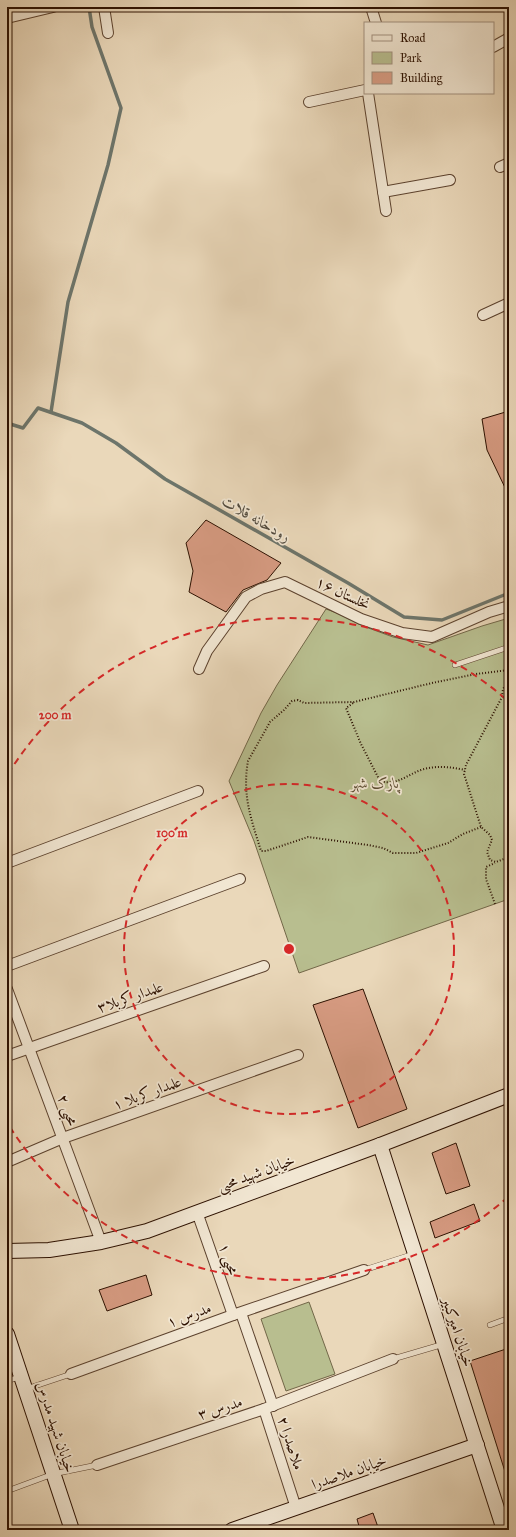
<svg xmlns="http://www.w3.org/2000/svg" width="516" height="1537" viewBox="0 0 516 1537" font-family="'IM FELL Great Primer',Amiri,serif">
	<rect width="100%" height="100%" fill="#ead8ba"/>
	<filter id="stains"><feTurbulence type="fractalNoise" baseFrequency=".005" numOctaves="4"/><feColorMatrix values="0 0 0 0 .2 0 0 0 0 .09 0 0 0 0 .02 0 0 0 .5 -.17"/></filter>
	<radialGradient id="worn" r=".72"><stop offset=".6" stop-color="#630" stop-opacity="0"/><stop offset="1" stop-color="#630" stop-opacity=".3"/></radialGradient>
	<g fill="#b8be8f" stroke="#726748">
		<path d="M326,609L337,613L363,626L393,637L428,645L482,626L509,618V909L506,900L299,973L254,841L229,781L261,713L277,685Z"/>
		<path d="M309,1302L335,1374L286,1391L261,1319Z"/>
	</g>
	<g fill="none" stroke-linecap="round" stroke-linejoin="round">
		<g stroke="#6d756b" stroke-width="3.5">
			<path d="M51,412L68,302L108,165L121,108L92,27L89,7"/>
			<path d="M7,423L23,428L38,408L82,423L116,443L165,479L348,583L404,617L442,620L509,593"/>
		</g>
	</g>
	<g fill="#d89c83" stroke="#2c1000">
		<path d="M509,411V496L487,450L482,419Z"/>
		<path d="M206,520L281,563L267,580L243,590L226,612L189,592L193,571L186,543Z"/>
		<path d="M363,989L407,1109L358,1128L313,1005Z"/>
		<path d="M456,1143L470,1186L446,1194L432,1153Z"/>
		<path d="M474,1204L480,1221L435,1238L430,1222Z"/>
		<path d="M146,1275L152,1295L107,1311L99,1290Z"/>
		<path d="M509,1348V1477L507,1478L470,1361Z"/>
		<path d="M373,1513L379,1530H360L357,1519Z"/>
	</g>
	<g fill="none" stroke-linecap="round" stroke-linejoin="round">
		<g stroke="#5c422e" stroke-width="6">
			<g id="lane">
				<path d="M455,665L509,647"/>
				<path d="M364,1270L414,1254"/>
				<path d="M490,1325L509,1318"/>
				<path d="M393,1359L444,1344"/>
				<path d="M7,1381L19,1377"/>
				<path d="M26,1389L71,1374"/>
				<path d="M7,1491L53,1474L97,1465"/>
			</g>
		</g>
		<g stroke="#5c422e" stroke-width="12">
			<g id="street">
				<path d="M104,7L108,33"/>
				<path d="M371,7L376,23"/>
				<path d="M7,18L53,7"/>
				<path d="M493,47L509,38"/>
				<path d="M368,93L386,211"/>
				<path d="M309,102L365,90"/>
				<path d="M500,167L509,163"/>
				<path d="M383,192L450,180"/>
				<path d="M483,315L509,303"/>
				<path d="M199,669L207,651L246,597L261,589L285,582L361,619L402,633L432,637L489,612L509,606"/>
				<path d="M7,863L198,791"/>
				<path d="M7,966L240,879"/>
				<path d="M7,989L101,1242"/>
				<path d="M7,1056L264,966"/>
				<path d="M7,1162L63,1138L298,1055"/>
				<path d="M197,1212L233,1315"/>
				<path d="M241,1313L273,1406"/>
				<path d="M71,1374L233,1315L364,1270"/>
				<path d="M264,1409L296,1508"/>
				<path d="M97,1465L264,1409L393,1359"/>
			</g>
		</g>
		<g stroke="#2c1000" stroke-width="16">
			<g id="secondary">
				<path d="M380,1145L504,1530"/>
				<path d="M7,1251L49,1250L101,1242L147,1231L380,1145L509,1095"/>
				<path d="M7,1334L72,1530"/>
				<path d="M232,1530L477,1445"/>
			</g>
		</g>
		<g stroke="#2c1000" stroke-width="2" stroke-dasharray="1 2" stroke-linecap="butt">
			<path d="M509,680L503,689L502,697L466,765L464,774L481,827L490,835L492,840L487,852L490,860L496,862L509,857"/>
			<path d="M353,703L346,708L361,744L380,781C396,786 407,775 421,770C436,765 451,767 465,770"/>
			<path d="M481,827L463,834L448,843L416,853H393L383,848L368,845L308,837L266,851H261C251,818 242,796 248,761L270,722L284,710L292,701L298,700L304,703L354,702L432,683L476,674L509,670"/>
			<path d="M495,904L486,879V867L495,863"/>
		</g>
		<use href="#lane" stroke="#f1e6d2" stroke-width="5"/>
		<use href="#street" stroke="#f1e6d2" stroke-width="10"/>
		<use href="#secondary" stroke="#f1e6d2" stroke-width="14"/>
	</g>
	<g fill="none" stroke="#d62828" stroke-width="2" stroke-dasharray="7 5">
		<circle cx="289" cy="949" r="165"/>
		<path d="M508 1197A331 331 0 0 1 8 1124M8 774A331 331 0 0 1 508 701"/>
	</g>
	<g text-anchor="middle" stroke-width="3.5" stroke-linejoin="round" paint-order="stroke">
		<g font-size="15" fill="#2c1000" stroke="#f1e6d2">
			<text transform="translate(343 593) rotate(25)" y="5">نخلستان ۱۶</text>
			<text transform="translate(130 997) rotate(-19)" y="5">علمدار کربلا۳</text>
			<text transform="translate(147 1093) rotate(-20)" y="5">علمدار کربلا ۱</text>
			<text transform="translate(68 1110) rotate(69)" y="5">محبی ۲</text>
			<text transform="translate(256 1173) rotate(-20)" y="5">خیابان شهید محبی</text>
			<text transform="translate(229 1259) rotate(71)" y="5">محبی ۱</text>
			<text transform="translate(189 1315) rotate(-20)" y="5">مدرس ۱</text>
			<text transform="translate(458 1332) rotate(72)" y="5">خیابان امیرکبیر</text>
			<text transform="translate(220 1408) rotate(-18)" y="5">مدرس ۳</text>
			<text transform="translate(56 1427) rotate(72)" y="5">خیابان شهید مدرس</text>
			<text transform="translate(291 1443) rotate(72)" y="5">ملاصدرا ۲</text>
			<text transform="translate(349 1472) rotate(-19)" y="5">خیابان ملاصدرا</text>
		</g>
		<g font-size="15" font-style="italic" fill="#5d4d32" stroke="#f1e6d2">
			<text x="375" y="788">پارک شهر</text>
		</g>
		<g font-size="16" font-style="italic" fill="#524b3f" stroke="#f1e6d2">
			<text transform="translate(257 518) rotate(30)" y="6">رودخانه قلات</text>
		</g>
	</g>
	<circle cx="289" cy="949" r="6" fill="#d62828" stroke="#f1e6d2" stroke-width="2"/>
	<g font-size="12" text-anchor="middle" font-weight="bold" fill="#d62828" stroke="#f1e6d2" stroke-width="3.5" stroke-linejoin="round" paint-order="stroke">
		<text x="55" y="719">200 m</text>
		<text x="172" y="837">100 m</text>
	</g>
	<rect width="516" height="1537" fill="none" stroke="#ead8ba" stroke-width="24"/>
	<rect x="8" y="8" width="500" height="1521" fill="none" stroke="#2c1000" stroke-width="2"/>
	<rect x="12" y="12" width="492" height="1513" fill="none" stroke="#2c1000"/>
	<rect x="364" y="22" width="130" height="72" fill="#f1e6d2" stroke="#a2907e"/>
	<rect x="372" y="35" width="20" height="6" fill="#f1e6d2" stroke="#a2907e"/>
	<text x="400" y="42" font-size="12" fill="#2c1000">Road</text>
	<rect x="372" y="52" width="20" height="12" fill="#b8be8f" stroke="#a2907e"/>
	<text x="400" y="62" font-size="12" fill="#2c1000">Park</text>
	<rect x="372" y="72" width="20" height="12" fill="#d89c83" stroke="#a2907e"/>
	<text x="400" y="82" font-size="12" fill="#2c1000">Building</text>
	<rect width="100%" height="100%" filter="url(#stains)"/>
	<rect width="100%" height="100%" fill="url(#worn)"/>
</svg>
